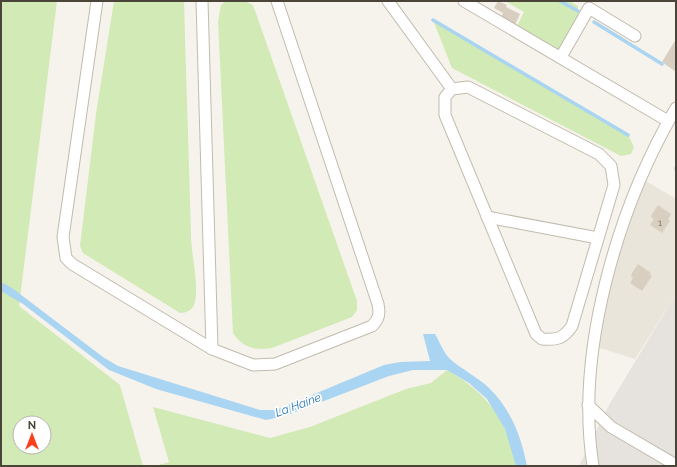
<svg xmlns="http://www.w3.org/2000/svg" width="677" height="467" viewBox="0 0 677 467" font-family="Raleway,sans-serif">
	<rect width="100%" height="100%" fill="#f6f3ec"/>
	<path fill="#eae5da" d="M641,178L676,199V294L635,359L594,346L597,325Z"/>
	<path fill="#e6e2dd" d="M676,294V466H579L609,405Z"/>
	<g fill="#d2eab5" fill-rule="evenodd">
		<path d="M1,1H57L19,306L120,385L143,466H1ZM20,423H44V447H20Z"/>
		<path d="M114,1H184C186,79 189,157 191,235C191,252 199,286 195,301C194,309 188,313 180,313L83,253L80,246L96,114Z"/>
		<path d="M226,1H244L253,5L357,301V310L352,317L272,348C255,351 243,348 233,333L218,21L221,5Z"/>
		<path d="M505,1H569L578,6V16L559,50L517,26L524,12Z"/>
		<path d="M433,20L628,135L634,147L631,154L621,156L452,68Z"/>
		<path d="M447,370C487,393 508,420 516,466H155L169,462L153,407L270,438L310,427L406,389L431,383Z"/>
	</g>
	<path fill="#a9d4f2" d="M1,282L12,288L103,357L118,366L260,410H276L384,365L400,362L430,361L423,334H435C439,341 443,351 449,358C461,369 476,376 488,387C511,409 521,436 527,466H516L505,429L487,399L469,383L447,370H413L389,376L285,416L266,420L156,389L109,370L23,304L1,291Z"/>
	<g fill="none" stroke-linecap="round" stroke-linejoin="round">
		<g stroke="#a9d4f2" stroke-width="3.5">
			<path d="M560,1L578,11"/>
			<path d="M433,20L628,135"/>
			<path d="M594,22L662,64"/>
			<path d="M676,168V169"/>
		</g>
	</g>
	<g fill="#d8cfc1">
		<path d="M498,1L507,5L506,7L520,14L515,25L501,17L503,13L494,8Z"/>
		<path d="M676,39V72L662,62Z"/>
		<path d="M658,205L671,214L668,220L670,221L662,233L650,225L654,219L651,217L652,214Z"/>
		<path d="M638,264L651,273L650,275L652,276L642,291L630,283L633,278L631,276L632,273Z"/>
	</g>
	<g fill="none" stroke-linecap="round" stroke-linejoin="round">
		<g stroke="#c2bbae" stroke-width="13">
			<g id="minor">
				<path d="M97,1L63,237L66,258L72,264L212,349L253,365L275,364L372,326C379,319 380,314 378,304L277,1"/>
				<path d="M202,1L212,349"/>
				<path d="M388,1L452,89"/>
				<path d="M464,1L668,121"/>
				<path d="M561,57L589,8L635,36"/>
				<path d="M468,87L599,154L611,166L614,185L572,326C563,339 557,340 542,339L536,334L445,115V97L452,89Z"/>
				<path d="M487,217L598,238"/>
				<path d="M588,405L611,427L676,465"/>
				<path d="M593,466C575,351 618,207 676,108"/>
			</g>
		</g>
		<use href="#minor" stroke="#fff" stroke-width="11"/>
	</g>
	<g text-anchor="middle" stroke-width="3.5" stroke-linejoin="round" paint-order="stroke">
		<g font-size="9" fill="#6e675b">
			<text x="660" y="226">1</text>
		</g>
		<g font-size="12" font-style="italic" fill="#2e7ab2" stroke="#fff">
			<text transform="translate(298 405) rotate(-20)" y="4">La Haine</text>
		</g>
	</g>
	<rect width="677" height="467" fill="none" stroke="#4b4439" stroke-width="4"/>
	<g transform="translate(32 435)"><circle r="19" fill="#ffffff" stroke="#b7b4b0"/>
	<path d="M0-3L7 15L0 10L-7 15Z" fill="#fc3f1d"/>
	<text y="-6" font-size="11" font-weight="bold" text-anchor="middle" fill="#4b4439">N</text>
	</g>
</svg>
